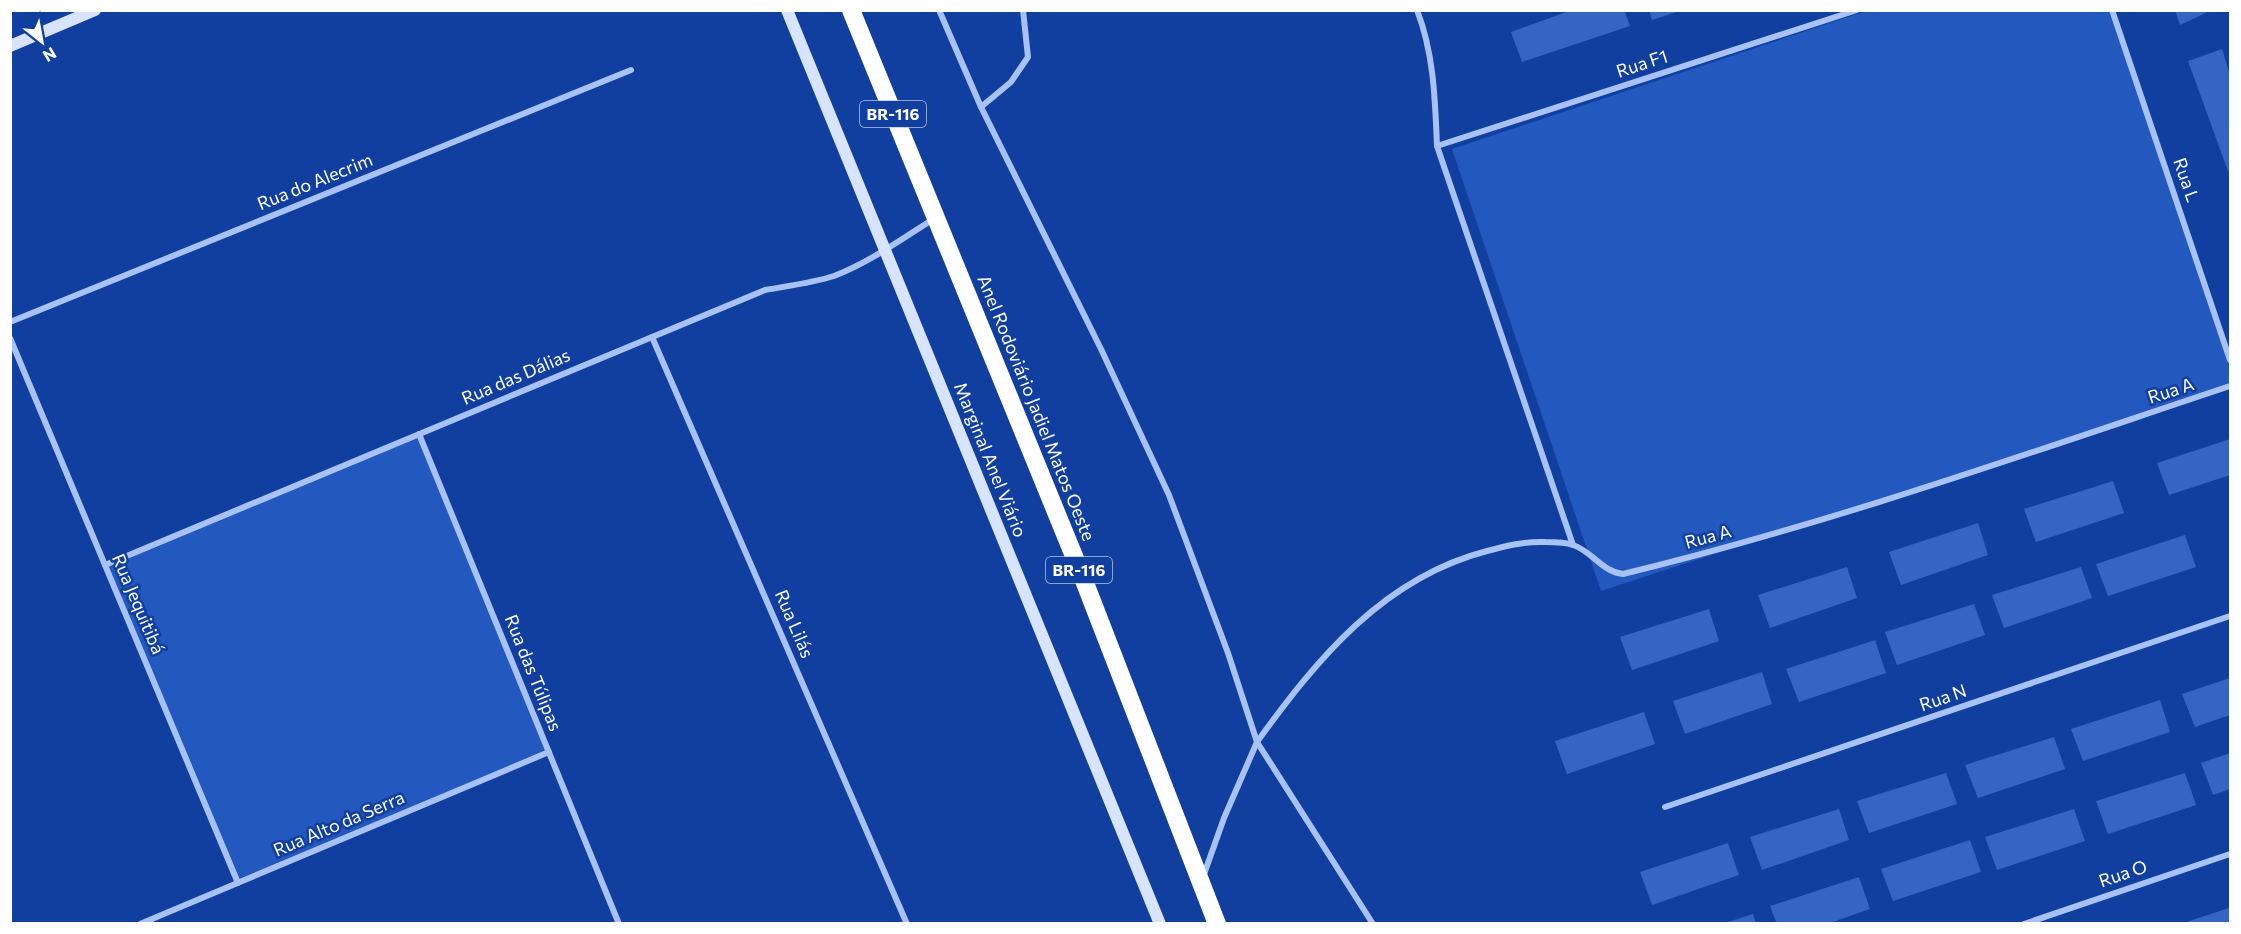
<svg xmlns="http://www.w3.org/2000/svg" width="2241" height="934" viewBox="0 0 2241 934" font-family="Commissioner,sans-serif">
	<rect width="100%" height="100%" fill="#103fa0"/>
	<g fill="#2358be">
		<path d="M1866,11H2112L2230,360V386L1601,591L1452,149Z"/>
		<path d="M419,434L549,752L238,883L105,565Z"/>
	</g>
	<g fill="#3465c5">
		<path d="M1572,10H1624L1630,26L1522,62L1511,32Z"/>
		<path d="M1649,10H1680V11L1652,20Z"/>
		<path d="M2175,10H2212L2180,25Z"/>
		<path d="M2222,49L2230,75V170L2228,171L2188,61Z"/>
		<path d="M2230,439V475L2169,495L2157,463Z"/>
		<path d="M2113,481L2124,513L2036,542L2024,509Z"/>
		<path d="M1978,523L1988,555L1901,585L1889,552Z"/>
		<path d="M2185,535L2196,567L2108,596L2096,564Z"/>
		<path d="M1847,567L1857,598L1770,628L1758,595Z"/>
		<path d="M2081,567L2092,598L2004,628L1992,595Z"/>
		<path d="M1974,604L1985,635L1897,665L1885,632Z"/>
		<path d="M1709,609L1719,641L1632,670L1620,637Z"/>
		<path d="M1875,640L1886,673L1799,702L1786,669Z"/>
		<path d="M1762,672L1772,704L1685,734L1673,701Z"/>
		<path d="M2230,678V715L2195,727L2182,694Z"/>
		<path d="M2160,700L2170,732L2083,761L2071,729Z"/>
		<path d="M1644,712L1655,744L1567,774L1555,741Z"/>
		<path d="M2054,737L2065,769L1978,798L1965,765Z"/>
		<path d="M2230,753V789L2213,795L2201,763Z"/>
		<path d="M1946,773L1957,804L1869,833L1857,801Z"/>
		<path d="M2185,773L2196,805L2108,834L2096,801Z"/>
		<path d="M1839,809L1849,840L1762,870L1750,837Z"/>
		<path d="M2074,809L2085,841L1997,870L1985,837Z"/>
		<path d="M1970,840L1981,872L1893,901L1881,869Z"/>
		<path d="M1728,843L1739,875L1652,905L1640,872Z"/>
		<path d="M1859,877L1870,909L1827,924H1777L1770,906Z"/>
		<path d="M2229,908L2230,924H2183V923Z"/>
		<path d="M1753,914L1756,924H1725V923Z"/>
	</g>
	<g fill="none" stroke-linecap="round" stroke-linejoin="round">
		<g stroke="#a8c2f5" stroke-width="6">
			<path d="M939,10L981,107L1101,349L1169,495L1228,653L1257,742L1224,818L1203,877"/>
			<path d="M1417,10C1434,54 1435,99 1437,146L1573,545"/>
			<path d="M2112,10L2230,360"/>
			<path d="M981,107L1011,82L1028,57L1023,10"/>
			<path d="M1437,146L1857,10"/>
			<path d="M10,322L631,70"/>
			<path d="M652,337L907,924"/>
			<path d="M10,338L238,883"/>
			<path d="M419,434L619,924"/>
			<path d="M105,565L765,290C787,286 812,283 834,276C870,262 902,239 935,218"/>
			<path d="M1665,807L2230,616"/>
			<path d="M140,924L549,752"/>
			<path d="M1373,924L1257,742C1317,659 1383,578 1487,551C1506,546 1525,541 1545,542C1554,542 1565,542 1573,545C1592,551 1602,572 1623,574C1829,524 2029,453 2230,386"/>
			<path d="M2024,924L2230,854"/>
		</g>
		<g stroke="#d8e4fe" stroke-width="12">
			<path d="M787,10L1160,924"/>
			<path d="M10,46L95,10"/>
		</g>
		<path stroke="#fff" stroke-width="18" d="M851,10L1085,583L1217,924"/>
	</g>
	<g text-anchor="middle" stroke-width="5" stroke-linejoin="round" paint-order="stroke">
		<g fill="#103fa0" stroke="#b7c5e2" stroke-width="1.5">
			<rect x="860" y="101" width="66" height="26" rx="4.5"/>
			<rect x="1046" y="557" width="66" height="26" rx="4.5"/>
		</g>
		<g font-size="16" font-weight="bold" fill="#fff">
			<text x="893" y="120">BR-116</text>
			<text x="1079" y="576">BR-116</text>
		</g>
		<g font-size="18" fill="#fff" stroke="#103fa0">
			<text transform="translate(1642 64) rotate(-18)" y="6">Rua F1</text>
			<text transform="translate(2186 180) rotate(71)" y="6">Rua L</text>
			<text transform="translate(315 182) rotate(-22)" y="6">Rua do Alecrim</text>
			<text transform="translate(516 377) rotate(-23)" y="6">Rua das Dálias</text>
			<text transform="translate(2171 391) rotate(-18)" y="6">Rua A</text>
			<text transform="translate(1036 408) rotate(68)" y="6">Anel Rodoviário Jadiel Matos Oeste</text>
			<text transform="translate(990 460) rotate(68)" y="6">Marginal Anel Viário</text>
			<text transform="translate(1708 537) rotate(-15)" y="6">Rua A</text>
			<text transform="translate(138 604) rotate(67)" y="6">Rua Jequitibá</text>
			<text transform="translate(794 624) rotate(67)" y="6">Rua Lilás</text>
			<text transform="translate(533 673) rotate(68)" y="6">Rua das Túlipas</text>
			<text transform="translate(1943 698) rotate(-19)" y="6">Rua N</text>
			<text transform="translate(339 824) rotate(-23)" y="6">Rua Alto da Serra</text>
			<text transform="translate(2123 874) rotate(-19)" y="6">Rua O</text>
		</g>
	</g>
	<rect width="2241" height="934" fill="none" stroke="#ffffff" stroke-width="24"/>
	<g transform="translate(42 42) rotate(149)" stroke="#103fa0" stroke-width="4.5" paint-order="stroke">
	<path d="M0-4.5L10 22L0 15L-10 22Z" fill="#ffffff"/>
	<text y="-9" font-size="16" font-weight="bold" text-anchor="middle" fill="#ffffff">N</text>
	</g>
</svg>
